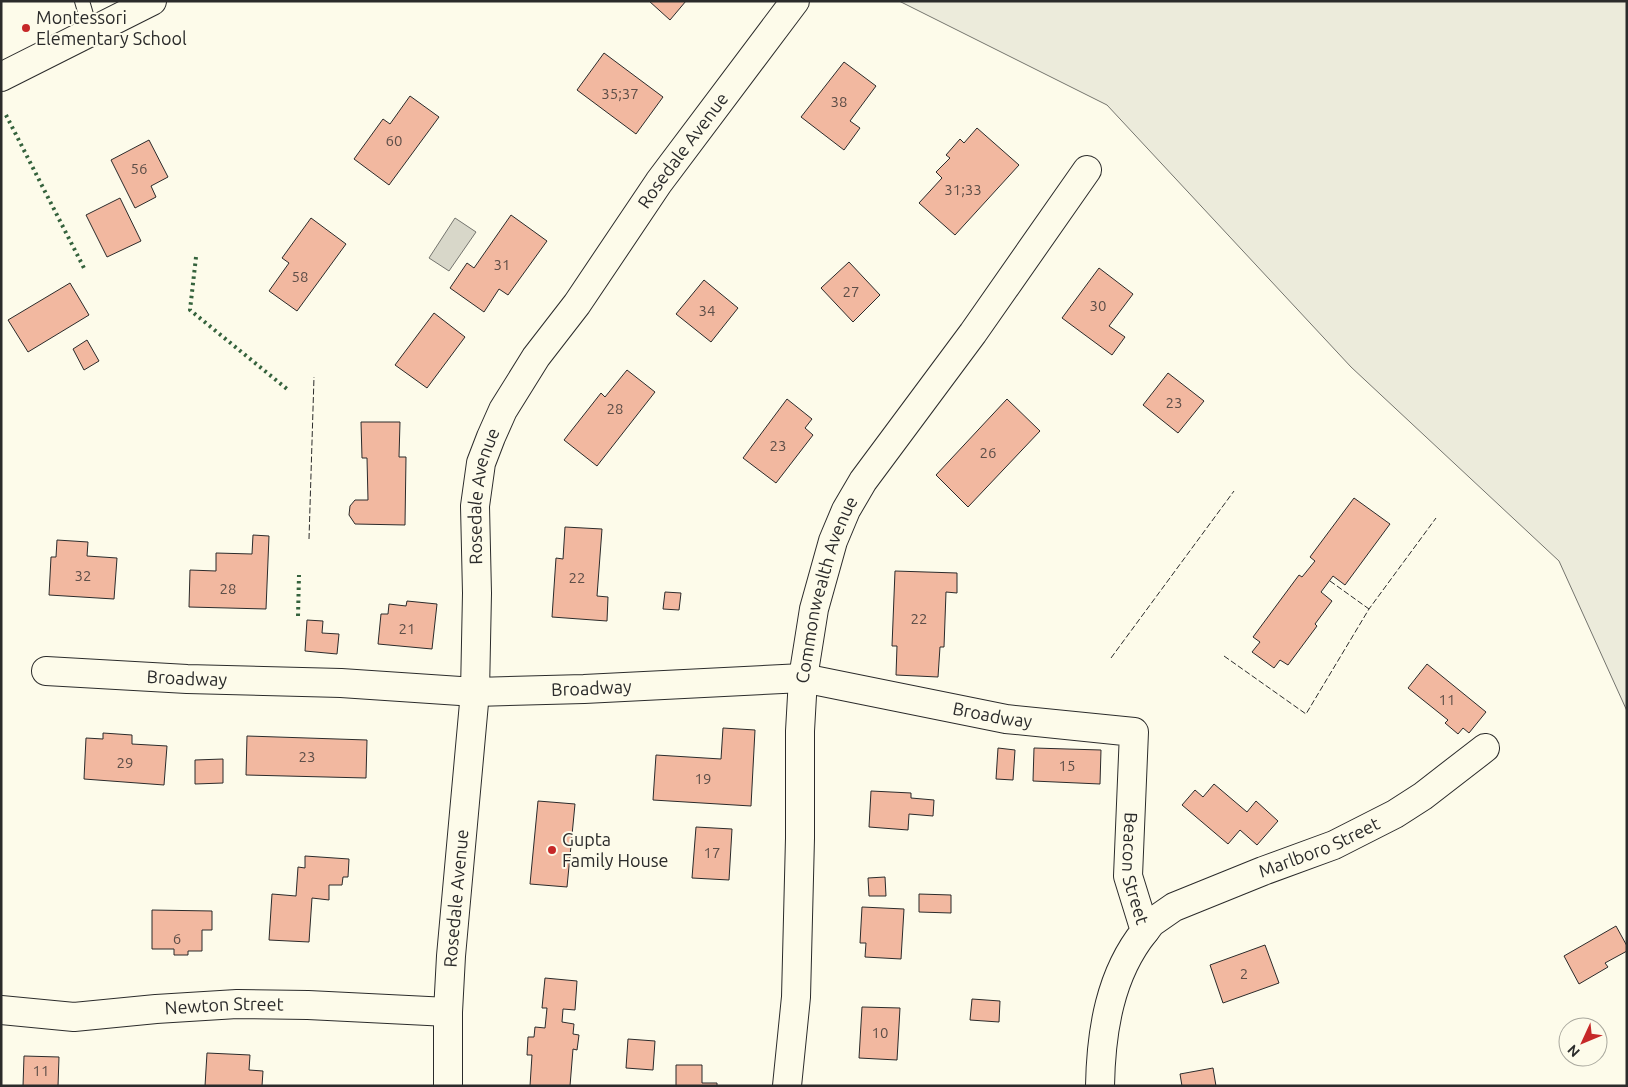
<svg xmlns="http://www.w3.org/2000/svg" width="1628" height="1087" viewBox="0 0 1628 1087" font-family="Ubuntu,sans-serif">
	<rect width="100%" height="100%" fill="#fdfbea"/>
	<path fill="#ecebdb" stroke="#74746e" d="M899,1H1627V711L1559,561L1351,367L1107,105Z"/>
	<path fill="#d8d7c9" stroke="#74746e" d="M455,218L476,232L449,271L429,258Z"/>
	<g fill="#f2b8a0" stroke="#2b2b2b">
		<path d="M649,1H686L670,20Z"/>
		<path d="M604,53L663,97L636,134L577,90Z"/>
		<path d="M844,62L876,86L850,121L860,128L844,150L801,117Z"/>
		<path d="M410,96L439,117L389,185L354,159L383,119L390,124Z"/>
		<path d="M977,128L1019,165L955,235L919,203L942,178L936,172L950,158L946,155L960,139L964,143Z"/>
		<path d="M149,140L168,177L151,186L156,197L135,208L111,160Z"/>
		<path d="M120,198L141,241L107,257L86,215Z"/>
		<path d="M511,215L547,241L508,295L499,289L484,312L450,288L467,263L474,268Z"/>
		<path d="M311,218L346,244L297,311L269,291L289,263L282,258Z"/>
		<path d="M849,262L880,295L853,322L821,288Z"/>
		<path d="M1099,268L1133,294L1109,326L1125,337L1112,355L1062,318Z"/>
		<path d="M704,280L738,308L711,342L676,314Z"/>
		<path d="M70,283L89,315L28,352L8,320Z"/>
		<path d="M434,313L465,337L427,388L395,365Z"/>
		<path d="M87,340L99,361L84,370L73,349Z"/>
		<path d="M627,370L655,392L597,466L564,440L601,393L605,397Z"/>
		<path d="M1168,373L1204,401L1178,433L1143,405Z"/>
		<path d="M787,399L812,419L805,428L813,435L776,483L743,458Z"/>
		<path d="M1007,399L1040,431L968,507L936,475Z"/>
		<path d="M361,422H400L399,457H406L405,525L355,524L349,515L350,506L355,500H368L367,458H362Z"/>
		<path d="M1354,498L1390,524L1345,585L1333,576L1321,592L1332,601L1315,624L1317,626L1288,665L1280,660L1274,668L1252,652L1260,642L1253,637L1299,575L1302,577L1315,561L1310,557Z"/>
		<path d="M565,527L602,529L597,596L608,597L607,621L552,617L556,558L563,559Z"/>
		<path d="M253,535L269,536L266,609L189,607L190,570L216,571V553L252,554Z"/>
		<path d="M57,540L88,542L87,556L117,558L114,599L49,595L51,557H56Z"/>
		<path d="M895,571L957,573V593L946,592L944,647H940L938,677L896,675L897,646H892Z"/>
		<path d="M665,592L681,593L679,610L663,609Z"/>
		<path d="M407,601L437,604L432,649L378,644L381,614H388L389,604L406,606Z"/>
		<path d="M307,620L323,621L322,633L339,634L337,654L305,651Z"/>
		<path d="M1427,664L1486,712L1469,733L1463,728L1458,734L1445,723L1448,720L1408,688Z"/>
		<path d="M723,728L755,730L751,806L653,800L656,755L721,759Z"/>
		<path d="M103,733L132,735V744L167,746L164,785L84,779L86,738L103,739Z"/>
		<path d="M247,736L367,740L366,778L246,775Z"/>
		<path d="M998,748L1015,750L1013,780L996,779Z"/>
		<path d="M1034,748L1101,750L1100,784L1033,781Z"/>
		<path d="M223,759V783L195,784V760Z"/>
		<path d="M1214,784L1247,812L1256,801L1278,821L1257,845L1240,830L1228,844L1182,805L1195,790L1203,797Z"/>
		<path d="M871,791L911,793V798L934,800L933,816L909,814L908,830L869,827Z"/>
		<path d="M538,801L575,804L567,887L530,884Z"/>
		<path d="M696,827L732,829L729,880L692,878Z"/>
		<path d="M305,856L349,859L348,877H343L342,885H329V900L312,898L309,942L269,940L272,894L296,896L298,867L305,868Z"/>
		<path d="M885,877L886,896H869L868,878Z"/>
		<path d="M919,894L951,895V913L919,912Z"/>
		<path d="M862,907L904,909L901,959L865,957L866,943H860Z"/>
		<path d="M152,910L212,911V930H202V951H188V955H174V949H152Z"/>
		<path d="M1616,926L1627,946V951L1605,963L1608,967L1579,984L1564,956Z"/>
		<path d="M1265,945L1279,983L1223,1003L1210,965Z"/>
		<path d="M545,978L577,981L575,1010L563,1009L562,1022L574,1024L573,1034L579,1035L577,1050L573,1049L570,1086H530L532,1055H527L528,1037H534L535,1027L545,1028L547,1008H542Z"/>
		<path d="M972,999L1000,1001L999,1022L970,1020Z"/>
		<path d="M862,1007L900,1008L897,1060L859,1058Z"/>
		<path d="M628,1039L655,1041L653,1070L626,1068Z"/>
		<path d="M207,1053L250,1055L249,1070L263,1071L262,1086H205Z"/>
		<path d="M24,1056L59,1057L58,1086H23Z"/>
		<path d="M676,1065H702V1083H717V1086H676Z"/>
		<path d="M1213,1068L1216,1086H1182L1180,1074Z"/>
	</g>
	<g fill="none" stroke-linecap="round" stroke-linejoin="round">
		<g stroke="#2b2b2b" stroke-width="16">
			<path id="service" d="M82,1L91,32"/>
		</g>
		<g stroke="#2b2b2b" stroke-width="30">
			<g id="minor">
				<path id="s1" d="M46,671L187,679L341,683L475,692L584,689L803,678L1006,719L1134,732L1128,876L1145,931C1110,974 1101,1031 1100,1086"/>
				<path id="s2" d="M1145,931L1151,923L1174,907L1263,871L1334,845L1395,814L1423,796L1485,748"/>
				<path id="s3" d="M1,1010L74,1017L156,1009L237,1004L308,1005L448,1012"/>
				<path id="s4" d="M448,1086V1012L451,956L475,692L477,593L475,506L481,463L491,437L503,410L536,357L577,304L659,182L795,1"/>
				<path id="s5" d="M787,1086L796,997L800,838V731L803,678L814,609L833,541L846,510L863,481L973,333L1087,170"/>
			</g>
		</g>
		<g stroke="#2b2b2b" stroke-width="30">
			<path id="tertiary" d="M1,77L152,1"/>
		</g>
		<use href="#service" stroke="#fdfbea" stroke-width="14"/>
		<use href="#minor" stroke="#fdfbea" stroke-width="28"/>
		<use href="#tertiary" stroke="#fdfbea" stroke-width="28"/>
		<g stroke="#34623c" stroke-width="4" stroke-dasharray="2.5 4" stroke-linecap="butt">
			<path d="M6,115L85,270"/>
			<path d="M196,257L190,310L287,389"/>
			<path d="M298,616L299,575"/>
		</g>
		<g stroke="#2b2b2b" stroke-width="1" stroke-dasharray="6 2.5" stroke-linecap="butt">
			<path d="M309,539L314,377"/>
			<path d="M1330,581L1369,609"/>
			<path d="M1224,656L1306,714L1369,609L1436,518"/>
			<path d="M1111,658L1234,491"/>
		</g>
	</g>
	<g fill="#c62828" stroke="#fdfbea" stroke-width="2">
		<circle cx="26" cy="28" r="5"/>
		<circle cx="552" cy="850" r="5"/>
	</g>
	<g text-anchor="middle" stroke-width="4" stroke-linejoin="round" paint-order="stroke">
		<g font-size="15" fill="#5d4e48">
			<text x="620" y="99">35;37</text>
			<text x="839" y="107">38</text>
			<text x="394" y="146">60</text>
			<text x="139" y="174">56</text>
			<text x="963" y="195">31;33</text>
			<text x="502" y="270">31</text>
			<text x="300" y="282">58</text>
			<text x="851" y="297">27</text>
			<text x="1098" y="311">30</text>
			<text x="707" y="316">34</text>
			<text x="1174" y="408">23</text>
			<text x="615" y="414">28</text>
			<text x="778" y="451">23</text>
			<text x="988" y="458">26</text>
			<text x="83" y="581">32</text>
			<text x="577" y="583">22</text>
			<text x="228" y="594">28</text>
			<text x="919" y="624">22</text>
			<text x="407" y="634">21</text>
			<text x="1447" y="705">11</text>
			<text x="307" y="762">23</text>
			<text x="125" y="768">29</text>
			<text x="1067" y="771">15</text>
			<text x="703" y="784">19</text>
			<text x="712" y="858">17</text>
			<text x="177" y="944">6</text>
			<text x="1244" y="979">2</text>
			<text x="880" y="1038">10</text>
			<text x="41" y="1076">11</text>
		</g>
		<g font-size="18" fill="#2b2b2b" stroke="#fdfbea" text-anchor="start">
			<text x="36" y="24">Montessori<tspan x="36" dy="21">Elementary School</tspan></text>
			<text x="562" y="846">Gupta<tspan x="562" dy="21">Family House</tspan></text>
		</g>
		<g font-size="18" fill="#2b2b2b" stroke="#fdfbea">
			<text dy="6" stroke="none"><textPath href="#s4" startOffset="998">Rosedale Avenue</textPath></text>
			<text dy="6" stroke="none"><textPath href="#s4" startOffset="592">Rosedale Avenue</textPath></text>
			<text dy="6" stroke="none"><textPath href="#s5" startOffset="500">Commonwealth Avenue</textPath></text>
			<text dy="6" stroke="none"><textPath href="#s1" startOffset="141">Broadway</textPath></text>
			<text dy="6" stroke="none"><textPath href="#s1" startOffset="546">Broadway</textPath></text>
			<text dy="6" stroke="none"><textPath href="#s1" startOffset="951">Broadway</textPath></text>
			<text dy="6" stroke="none"><textPath href="#s2" startOffset="195">Marlboro Street</textPath></text>
			<text dy="6" stroke="none"><textPath href="#s1" startOffset="1231">Beacon Street</textPath></text>
			<text dy="6" stroke="none"><textPath href="#s4" startOffset="188">Rosedale Avenue</textPath></text>
			<text dy="6" stroke="none"><textPath href="#s3" startOffset="224">Newton Street</textPath></text>
		</g>
	</g>
	<rect width="1628" height="1087" fill="none" stroke="#2b2b2b" stroke-width="5"/>
	<g transform="translate(1583 1042) rotate(226)"><circle r="24" fill="#fdfbea" stroke="#a9a89e"/>
	<path d="M0-4L9 19L0 12L-9 19Z" fill="#c62828"/>
	<text y="-8" font-size="14" font-weight="bold" text-anchor="middle" fill="#2b2b2b">N</text>
	</g>
</svg>
